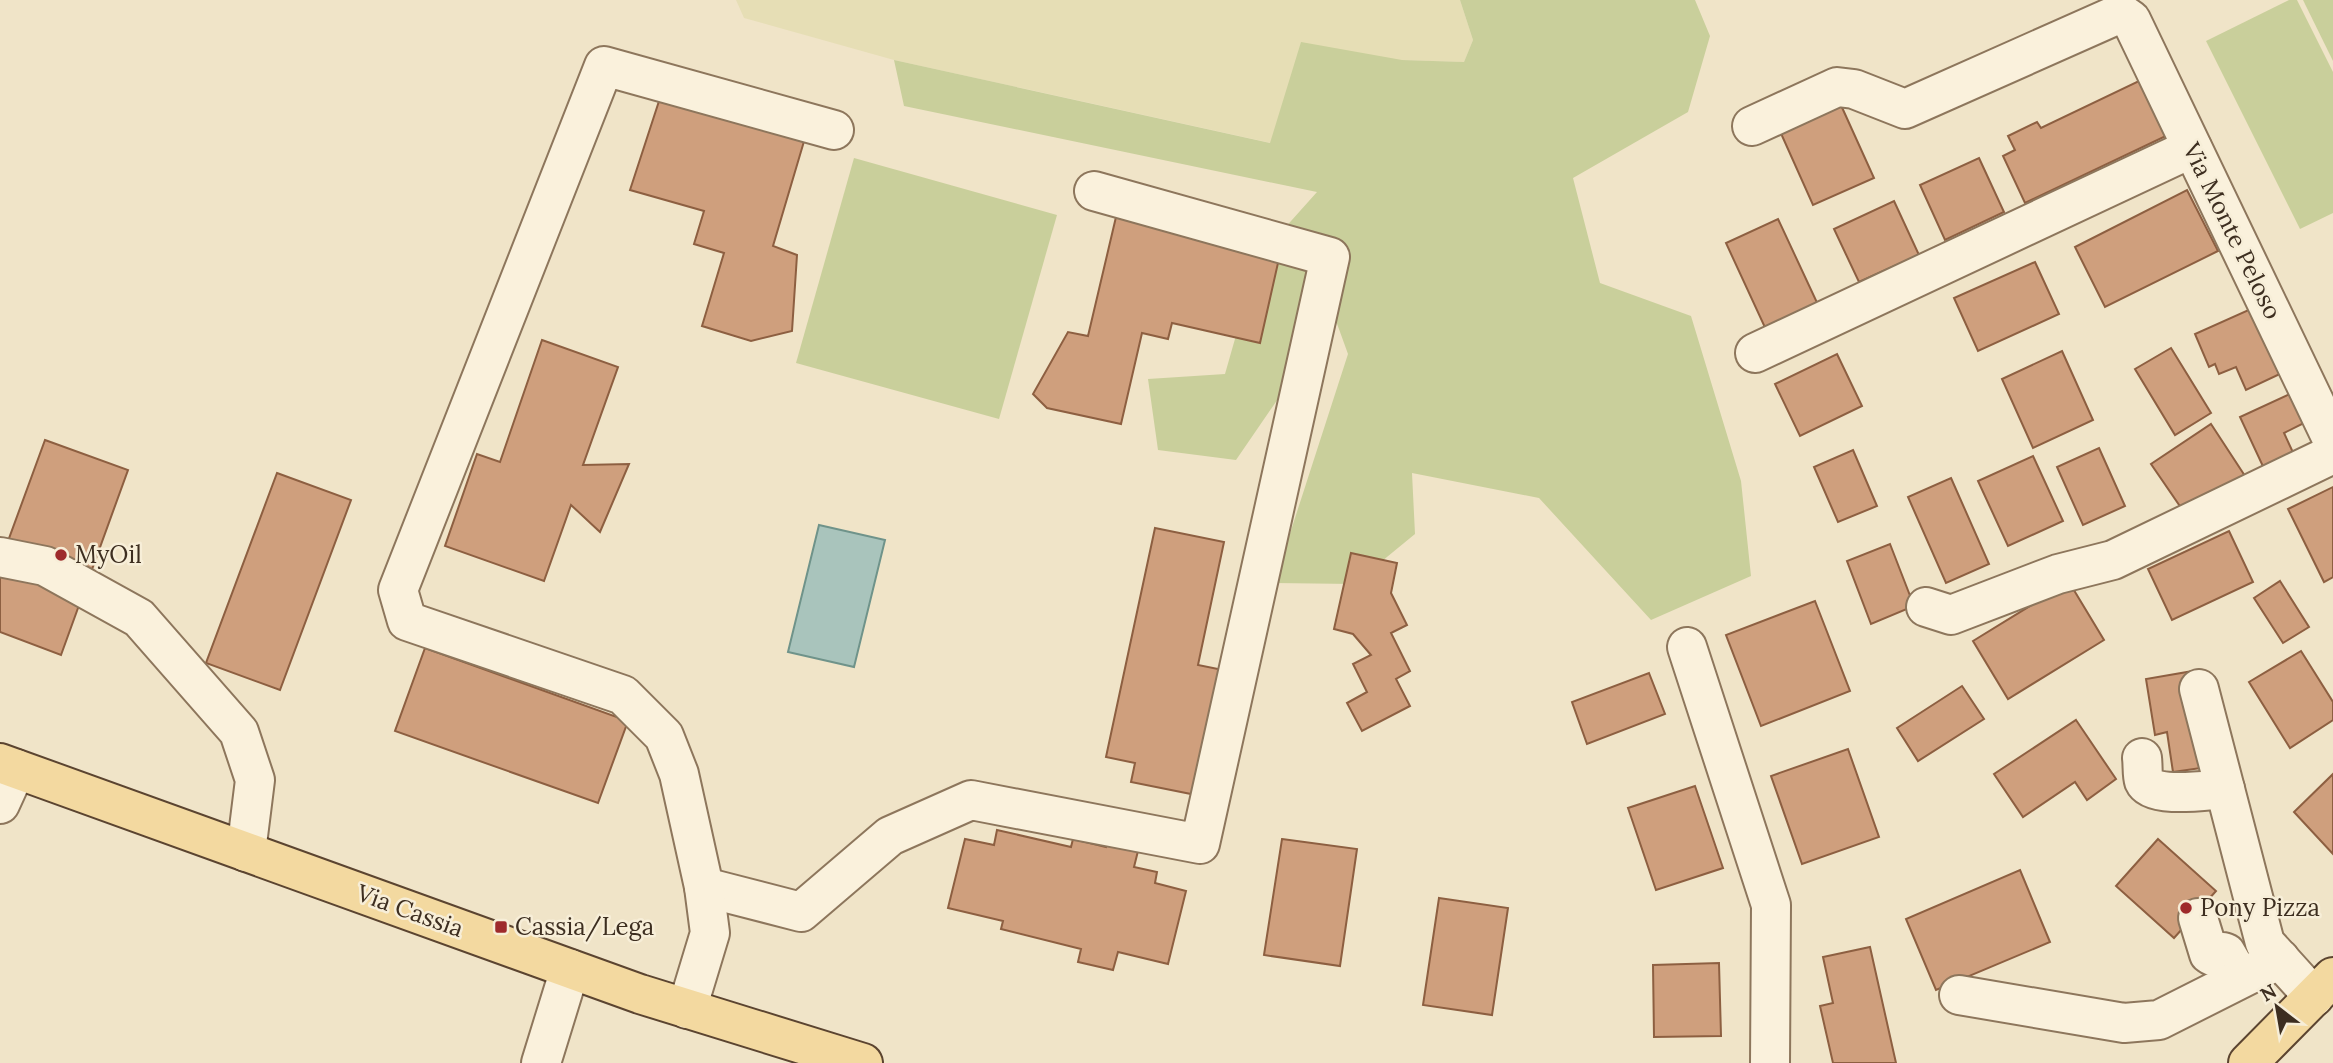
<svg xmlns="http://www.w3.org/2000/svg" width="2333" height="1063" viewBox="0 0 2333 1063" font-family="Lora,serif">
	<rect width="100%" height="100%" fill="#f0e4c8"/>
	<path fill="#e6deb5" d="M736,0H1460L1473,40L1464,62L1402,60L1271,143L894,60L744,18Z"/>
	<g fill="#c9cf9b">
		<path d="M1460,0H1695L1710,36L1688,112L1573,178L1600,283L1691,316L1741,481L1751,576L1651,620L1539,498L1412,473L1415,534L1354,584L1274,583L1348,354L1323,285L1319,339L1236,460L1158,450L1148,379L1225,374L1258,258L1317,192L904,106L894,60L1270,143L1301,42L1402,60L1464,62L1473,40Z"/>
		<path d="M2289,0H2297L2333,72V213L2300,229L2206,41Z"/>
		<path d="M2303,0H2333V61Z"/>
		<path d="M854,158L1057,215L999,419L796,363Z"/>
	</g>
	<path fill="#a9c4bc" stroke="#6f938a" stroke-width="2" d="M819,525L885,540L854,667L788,652Z"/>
	<g fill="#cf9f7d" stroke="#8d5f41" stroke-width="2">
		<path d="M2141,80L2168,135L2025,203L2003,156L2015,150L2008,136L2037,122L2041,128Z"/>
		<path d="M661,95L805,138L773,246L797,255L792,331L751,341L702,326L724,253L694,244L704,211L630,190Z"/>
		<path d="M1840,103L1874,178L1813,205L1779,129Z"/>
		<path d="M1979,158L2004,212L1945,240L1920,185Z"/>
		<path d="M2187,190L2218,251L2105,307L2075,247Z"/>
		<path d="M1894,201L1919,255L1859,282L1834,229Z"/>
		<path d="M1116,217L1280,254L1260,343L1172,323L1168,339L1142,333L1121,424L1047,408L1033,394L1068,332L1088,336Z"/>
		<path d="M1778,219L1820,309L1768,334L1726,243Z"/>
		<path d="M2035,262L2059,314L1978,351L1954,298Z"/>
		<path d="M2253,308L2282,373L2246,390L2236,367L2219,374L2215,364L2209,367L2195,334Z"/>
		<path d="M542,340L618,367L583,465L629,464L600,532L571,505L544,581L445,546L477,454L500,462Z"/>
		<path d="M2171,348L2211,413L2175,435L2135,369Z"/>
		<path d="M2062,351L2093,420L2033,448L2002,379Z"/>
		<path d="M1837,354L1862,406L1800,436L1775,384Z"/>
		<path d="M2292,393L2306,422L2284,433L2297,461L2267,475L2240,417Z"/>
		<path d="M2211,424L2245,476L2186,515L2151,464Z"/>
		<path d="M45,440L128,470L61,655L0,632V563Z"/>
		<path d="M2099,448L2125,506L2083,525L2057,467Z"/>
		<path d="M1853,450L1877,506L1838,522L1814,467Z"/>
		<path d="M2033,456L2063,521L2008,546L1978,481Z"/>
		<path d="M277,473L351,500L280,690L206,663Z"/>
		<path d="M1951,478L1989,564L1946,583L1908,497Z"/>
		<path d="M2333,487V577L2324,582L2288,509Z"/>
		<path d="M1155,528L1224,542L1198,665L1228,671L1201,796L1131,782L1135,763L1106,757Z"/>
		<path d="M2229,531L2253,582L2172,620L2148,569Z"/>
		<path d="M1890,544L1914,606L1871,624L1847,561Z"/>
		<path d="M1351,553L1397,563L1391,593L1407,625L1391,633L1410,671L1396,679L1410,706L1362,731L1347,703L1367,692L1353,664L1371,655L1353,634L1334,629Z"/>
		<path d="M2280,581L2309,627L2283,643L2254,598Z"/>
		<path d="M2069,582L2104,640L2008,699L1973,641Z"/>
		<path d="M1815,601L1850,691L1761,726L1726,635Z"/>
		<path d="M425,648L628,721L598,803L395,731Z"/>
		<path d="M2301,651L2333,702V720L2290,748L2249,682Z"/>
		<path d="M2193,671L2208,767L2173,772L2167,732L2155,735L2146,679Z"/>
		<path d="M1649,673L1665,714L1587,744L1572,702Z"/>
		<path d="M1962,686L1984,719L1918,761L1897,728Z"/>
		<path d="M2076,720L2116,779L2087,800L2075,782L2023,817L1994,774Z"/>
		<path d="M1848,749L1879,837L1802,864L1771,776Z"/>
		<path d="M2333,774V854L2294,812Z"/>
		<path d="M1695,786L1723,868L1656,890L1628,808Z"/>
		<path d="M997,830L1071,847L1073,839L1106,847L1110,831L1141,839L1134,867L1157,872L1155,883L1186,891L1168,964L1118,952L1113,970L1078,962L1081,949L1001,929L1003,921L948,908L965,839L994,845Z"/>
		<path d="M1282,839L1357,849L1340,966L1264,955Z"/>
		<path d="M2158,839L2216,891L2174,938L2116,886Z"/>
		<path d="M2020,870L2050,942L1936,990L1906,919Z"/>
		<path d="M1439,898L1508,908L1492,1015L1423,1005Z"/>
		<path d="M1870,947L1896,1063H1833L1820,1006L1833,1003L1823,957Z"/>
		<path d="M1719,963L1721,1036L1654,1037L1653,965Z"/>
	</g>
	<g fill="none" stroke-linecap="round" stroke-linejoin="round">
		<g stroke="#8d765c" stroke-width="42">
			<g id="minor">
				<path d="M1752,126L1837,87L1854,89L1905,109L2121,13L2131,20L2333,441"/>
				<path d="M1755,353L2192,148"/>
				<path d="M0,557L45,566L139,618L239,732L255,780L246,852"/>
				<path d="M1926,607L1951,615L2058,574L2113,560L2333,454"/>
				<path d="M1687,647L1771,905L1770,1063"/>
				<path d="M2199,689L2265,943L2314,997"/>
				<path d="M2142,758C2143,765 2142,775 2144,781C2152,799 2207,790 2225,789"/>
				<path d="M0,804L16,769"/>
				<path d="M704,887L801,912L890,836L971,800L1200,844L1330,257L1094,191"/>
				<path d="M2198,918L2209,954L2212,956L2223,952L2226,953L2240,977"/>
				<path d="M1959,995L2124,1023L2159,1020L2280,959"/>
				<path d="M687,1009L710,933L704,887L679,774L664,736L623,695L407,621L398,590L604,66L834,130"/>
				<path d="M541,1063L570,969"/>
			</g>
		</g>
		<g stroke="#5b4430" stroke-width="42">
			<g id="major">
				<path d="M0,763L640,994L863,1063"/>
				<path d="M2248,1063L2333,977"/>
			</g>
		</g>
		<use href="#minor" stroke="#faf1dc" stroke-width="38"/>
		<use href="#major" stroke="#f3d9a0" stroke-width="38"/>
	</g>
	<g fill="#9e2a2b" stroke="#f7eed8" stroke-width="2.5">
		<circle cx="61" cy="555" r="7"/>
		<circle cx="2186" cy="908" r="7"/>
		<rect x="494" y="920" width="14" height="14" rx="3.5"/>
	</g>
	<g text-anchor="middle" stroke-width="5" stroke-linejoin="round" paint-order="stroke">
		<g font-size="24" fill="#3d2e20" stroke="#f7eed8">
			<text transform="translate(2232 231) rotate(64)" y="8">Via Monte Peloso</text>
			<text transform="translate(410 911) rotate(20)" y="8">Via Cassia</text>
		</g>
		<g font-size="24" fill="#3d2e20" stroke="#f7eed8" text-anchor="start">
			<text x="75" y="563">MyOil</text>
			<text x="2200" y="916">Pony Pizza</text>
			<text x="515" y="935">Cassia/Lega</text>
		</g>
	</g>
	<g transform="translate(2277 1007) rotate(329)" stroke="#f7eed8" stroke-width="5" paint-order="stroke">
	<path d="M0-5L12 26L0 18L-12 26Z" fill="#3d2e20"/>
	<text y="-10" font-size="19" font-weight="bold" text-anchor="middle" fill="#3d2e20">N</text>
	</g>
</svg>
